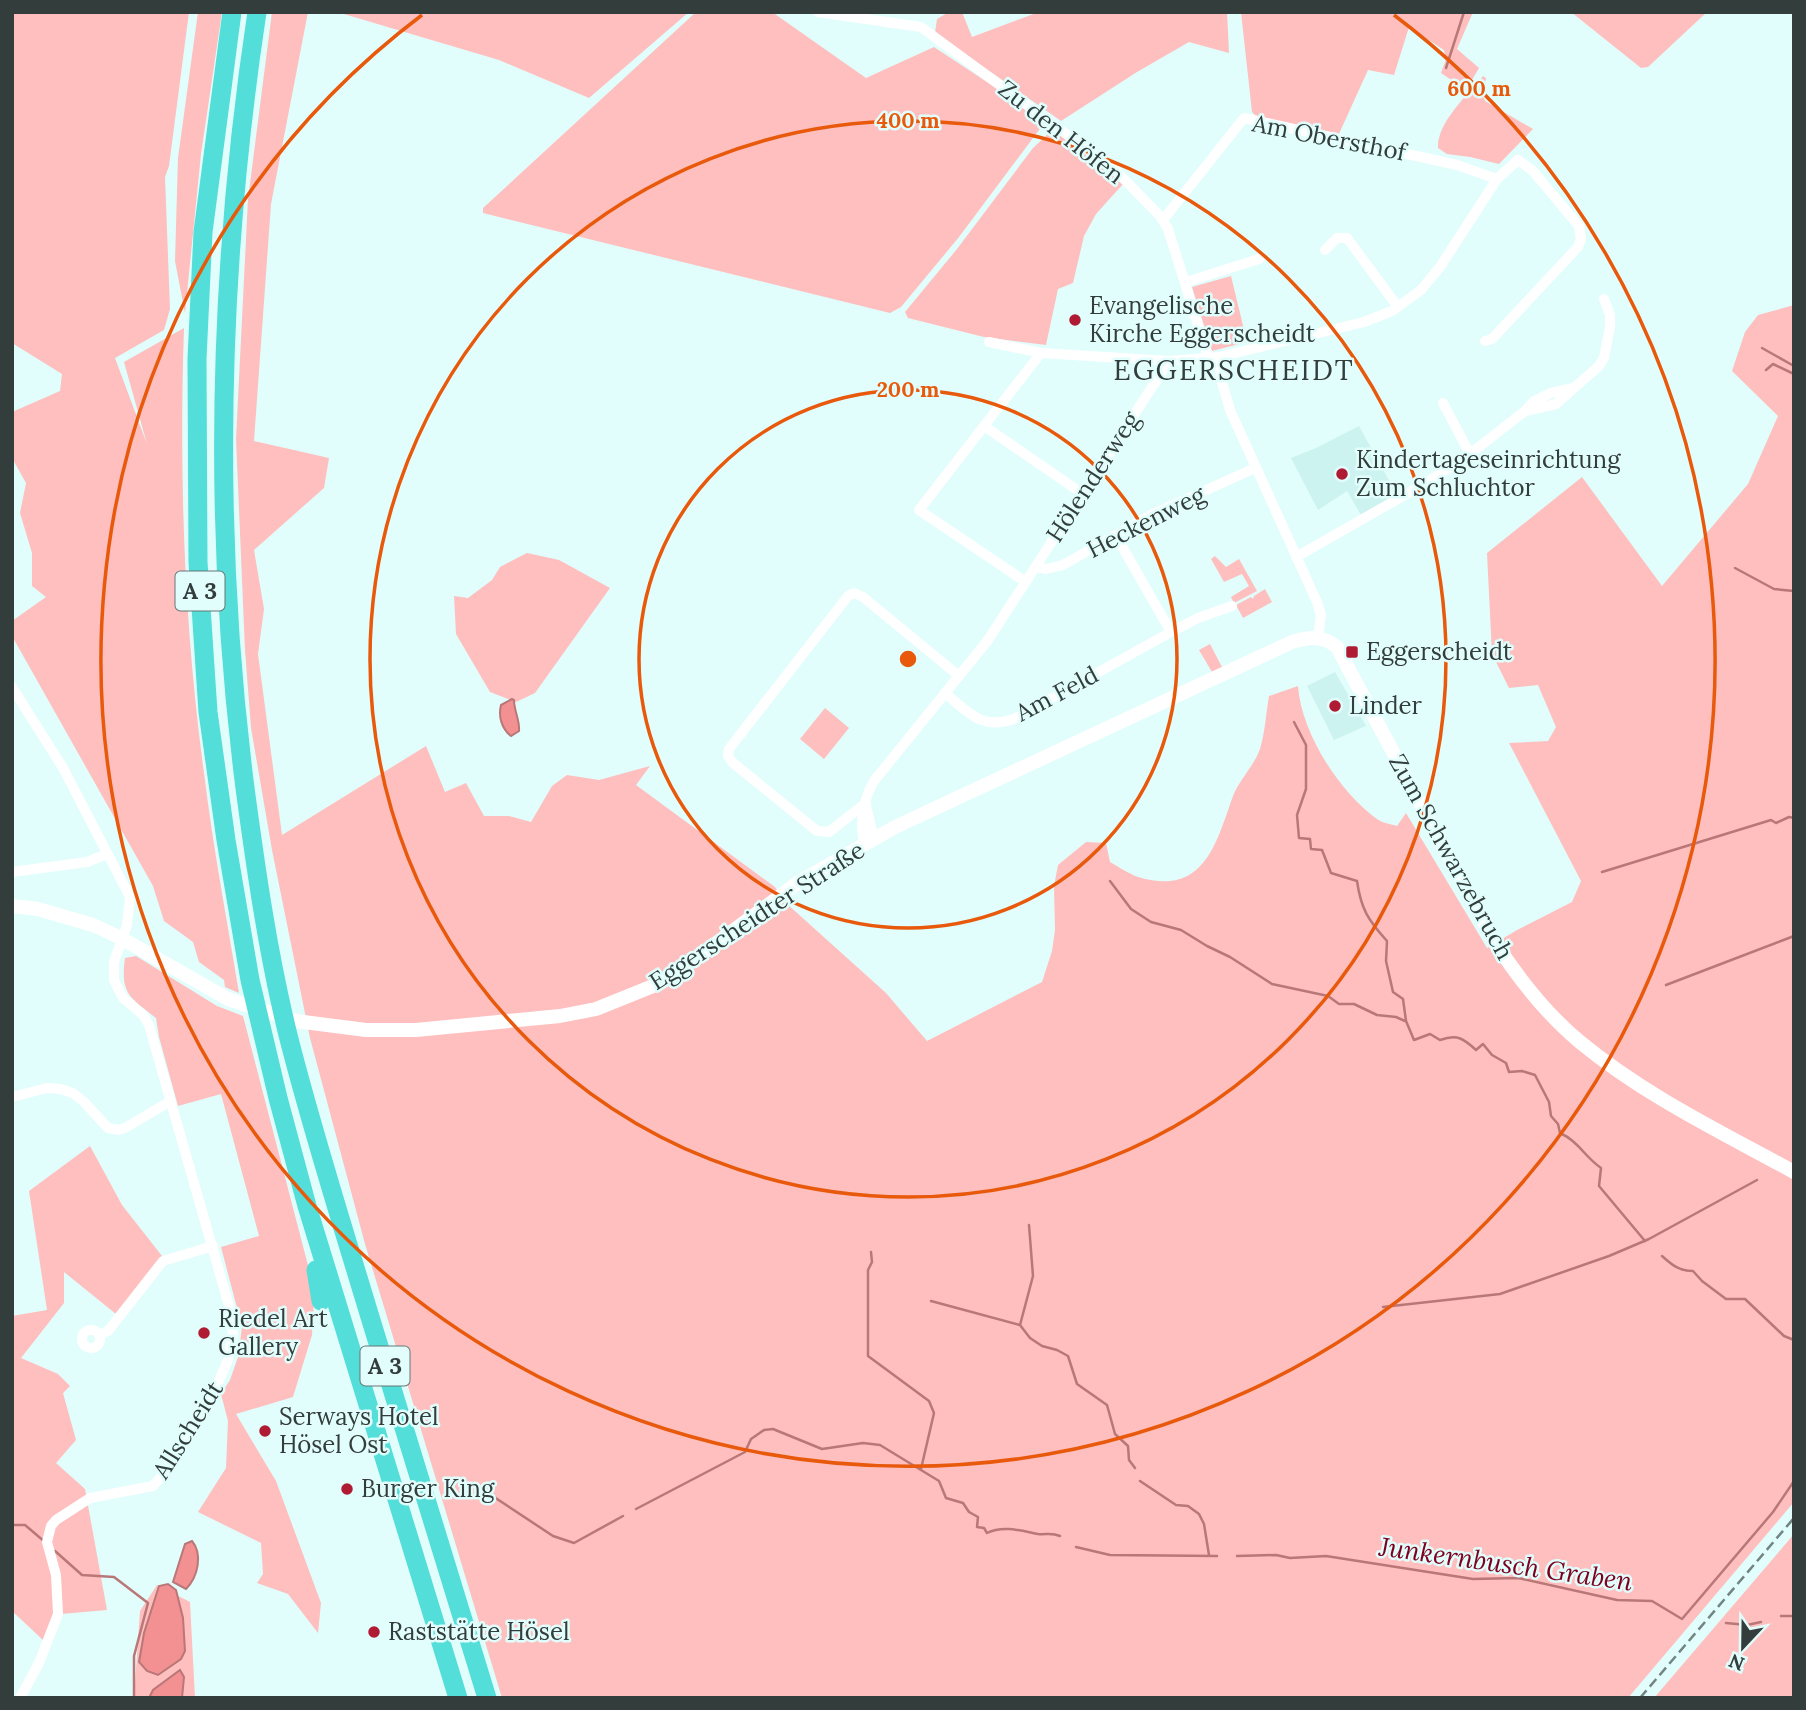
<svg xmlns="http://www.w3.org/2000/svg" width="1806" height="1710" viewBox="0 0 1806 1710" font-family="Lora,serif">
	<rect width="100%" height="100%" fill="#e1fefc"/>
	<g fill="#cdf3f0">
		<path d="M1359,426L1397,495L1361,515L1347,491L1318,510L1291,458L1316,448Z"/>
		<path d="M1335,672L1366,726L1334,740L1307,686Z"/>
	</g>
	<g fill="#febfbe">
		<path d="M12,12H189L169,166L165,177L170,309L164,330L115,358L147,444L124,362L184,328C179,477 184,625 204,773C213,847 227,920 239,993L225,987L224,980L199,962L193,942L164,921L153,886L12,636V621L46,597L32,586V553L20,513L26,483L12,458V412L60,391L62,374L12,343Z"/>
		<path d="M198,12H222L201,154L185,313L175,261L178,158Z"/>
		<path d="M272,12H308L271,204L254,441L329,458L324,488L254,550L264,609L258,654L282,835L426,746L445,792L466,783L484,816H509L531,822L552,786L567,775L599,780L650,766L636,785L775,887L786,903L886,993L927,1041L1042,982L1052,951L1055,930L1054,886L1058,865L1086,842L1106,843L1110,862C1119,867 1129,874 1138,877C1204,897 1216,844 1233,796C1239,780 1254,766 1260,749C1265,733 1266,713 1269,696L1298,686C1301,732 1339,792 1377,819C1382,823 1391,824 1397,826L1406,813L1487,948L1517,930L1572,902L1581,881L1509,743L1548,741L1556,727L1538,685L1509,688L1492,654L1487,553L1582,477L1662,586L1748,484L1778,416L1732,371L1745,332L1758,315L1794,305V1502L1628,1698H502L365,1244L310,1038L272,850L251,728L245,650L236,439L248,199Z"/>
		<path d="M337,12H689L589,98L499,60Z"/>
		<path d="M696,12H772L866,78L934,47L1043,119L1042,126L959,237L901,307L890,313L483,213V208Z"/>
		<path d="M949,12H962L972,37L1039,12H1227L1229,53L1189,42L1137,72L1061,121L935,33L937,19Z"/>
		<path d="M1241,12H1473L1457,49L1479,68L1466,90L1441,73L1446,59L1444,50L1409,27L1394,75L1368,70L1338,136L1257,117L1252,112Z"/>
		<path d="M1571,12H1707L1648,67L1641,68Z"/>
		<path d="M1483,76L1486,78L1483,95L1485,101L1533,129L1499,164L1470,157L1447,154L1438,148C1437,122 1468,95 1483,76Z"/>
		<path d="M1058,132L1124,183L1096,214L1084,236L1073,283L1058,289L1046,345L984,337L908,318L905,312L957,249L1033,148L1048,134Z"/>
		<path d="M1231,276L1247,342L1212,351L1192,287Z"/>
		<path d="M527,553L559,560L610,588L535,693L516,702L490,692L456,634L454,596L468,598L492,580L500,567Z"/>
		<path d="M1215,556L1226,567L1239,559L1257,591L1234,603L1231,597L1249,586L1242,574L1224,582L1211,559Z"/>
		<path d="M1265,589L1272,602L1243,618L1236,605L1251,597L1253,599L1254,596Z"/>
		<path d="M1210,644L1222,667L1212,672L1199,650Z"/>
		<path d="M825,708L849,728L824,759L800,739Z"/>
		<path d="M136,956L217,1006L243,1016L310,1273L314,1300L312,1335L293,1397L236,1414L276,1481L321,1603L318,1633L288,1594L257,1583L263,1574L261,1543L198,1512L226,1468L228,1421L221,1394L230,1380L238,1357L242,1327L221,1247L259,1236L221,1094L178,1106L159,1037L156,1018C130,997 120,994 125,958Z"/>
		<path d="M90,1146L122,1205L162,1256L116,1314L64,1272V1303L21,1358L58,1374L70,1386L63,1393L76,1440L56,1463L85,1489L107,1610L61,1614L44,1641L12,1611V1316L47,1310L29,1191Z"/>
		<path d="M1794,1534V1698H1654Z"/>
		<path d="M157,1585L190,1602L195,1698H134L140,1611Z"/>
	</g>
	<g fill="#f39091" stroke="#b97778" stroke-width="2">
		<path d="M512,699L514,700C514,711 520,720 519,731L511,736C502,729 498,717 501,705Z"/>
		<path d="M192,1541C203,1554 198,1577 186,1589L173,1582L185,1544Z"/>
		<path d="M168,1584L176,1590L183,1618L185,1651L181,1659L158,1675L147,1671L139,1662L144,1633L159,1586Z"/>
		<path d="M180,1670L184,1677L182,1698H149L153,1690Z"/>
	</g>
	<g fill="none" stroke-linecap="round" stroke-linejoin="round">
		<g stroke="#b97778" stroke-width="2.5">
			<path d="M1446,68L1464,12"/>
			<path d="M1762,348L1794,366"/>
			<path d="M1766,370L1773,364L1794,374"/>
			<path d="M1735,568L1774,589L1794,591"/>
			<path d="M1294,722L1306,745V789L1297,815L1299,838L1310,839L1311,849L1322,850L1331,873L1357,881C1361,909 1368,920 1387,941L1386,961L1393,992L1403,999L1406,1021L1414,1040L1430,1034L1440,1040C1457,1034 1463,1038 1476,1050L1483,1044L1492,1055L1506,1063L1509,1072L1522,1071L1535,1075L1549,1102L1551,1116L1558,1124L1560,1133C1578,1141 1585,1157 1601,1168L1599,1186L1645,1241"/>
			<path d="M1602,872L1771,820L1776,823L1789,817L1794,818"/>
			<path d="M1110,881L1131,909L1151,922L1181,930L1207,946L1230,957L1272,984L1328,996L1339,1004H1354L1377,1015L1396,1017L1405,1021"/>
			<path d="M1666,985L1794,936"/>
			<path d="M871,1252L872,1262L868,1270V1356L929,1401L934,1413L921,1469"/>
			<path d="M1662,1256C1672,1265 1679,1271 1693,1271L1702,1281L1726,1299H1745L1784,1336L1794,1340"/>
			<path d="M931,1301L1020,1325L1030,1338L1042,1346L1057,1350L1068,1356L1077,1384L1107,1405L1115,1434L1128,1446L1129,1460L1135,1468"/>
			<path d="M1383,1307L1500,1294L1609,1256L1649,1239L1757,1180"/>
			<path d="M1020,1325L1033,1276L1029,1225"/>
			<path d="M1140,1481L1176,1505L1188,1506L1199,1514L1204,1524L1209,1555"/>
			<path d="M488,1493L553,1536L574,1543L623,1516"/>
			<path d="M636,1509L745,1452L751,1439L764,1430L773,1429L822,1449L863,1443L880,1445L939,1481L946,1498L963,1503L969,1512L978,1517L977,1527L984,1528L987,1533C1003,1525 1022,1531 1038,1534C1046,1535 1051,1532 1060,1536"/>
			<path d="M12,1525H25L45,1542"/>
			<path d="M1076,1547L1110,1555L1217,1556"/>
			<path d="M55,1551L82,1575L114,1577L148,1603L134,1656V1698"/>
			<path d="M1237,1556L1276,1555L1290,1558L1326,1556L1473,1579L1518,1578L1617,1600L1652,1601L1682,1619L1773,1512L1794,1481"/>
			<path d="M1781,1616H1794"/>
			<path d="M1726,1623L1747,1625L1761,1622"/>
		</g>
		<g stroke="#fff" stroke-width="10">
			<path d="M818,12L921,27L1115,170L1160,216L1168,229L1208,357"/>
			<path d="M1163,220L1244,118L1457,165L1497,179"/>
			<path d="M1325,250L1337,238H1347L1398,307"/>
			<path d="M1186,282L1259,259"/>
			<path d="M989,342L1041,353L1169,361L1219,357L1364,322L1392,311L1421,290L1440,267L1497,179L1518,160L1533,171L1579,226L1581,239L1578,247L1492,339L1485,341"/>
			<path d="M1041,353L984,426L1083,494"/>
			<path d="M1219,357L1221,379L1230,410L1317,602L1321,615L1318,638"/>
			<path d="M1443,403L1470,454"/>
			<path d="M1525,411L1556,404L1599,366L1604,358L1610,327V315L1604,299"/>
			<path d="M984,426L919,510L1026,582"/>
			<path d="M1116,536L1171,632"/>
			<path d="M1296,557L1426,483L1470,454L1525,411L1534,401L1551,393L1573,388"/>
			<path d="M1036,567L1046,569L1063,565L1149,516L1255,468"/>
			<path d="M12,687L63,768L130,897L127,925L114,962V980L123,998L143,1015L149,1025L229,1306L233,1332L228,1360L214,1392L165,1472L153,1486L90,1498L56,1520L51,1526L47,1542L56,1575L58,1614L39,1663L20,1698"/>
			<path d="M945,693C969,713 981,730 1014,719L1171,632L1198,618L1232,606"/>
			<path d="M866,803L829,832L817,831L732,762L728,756L729,749L848,596L854,593L863,597L959,676"/>
			<path d="M866,806L874,839"/>
			<path d="M864,844C860,822 862,801 874,781L988,640L1169,361"/>
			<path d="M12,872L87,862L107,854"/>
			<path d="M12,1097L47,1088L60,1089L73,1093L84,1102L108,1128L118,1130L125,1128L169,1102"/>
			<circle cx="91" cy="1339" r="9"/>
			<path d="M99,1335L108,1331L163,1261L213,1246"/>
		</g>
		<path stroke="#fff" stroke-width="14" d="M12,906L38,909L93,925L121,938L228,999L296,1021L366,1030H416L560,1016L596,1009L658,984L699,956L799,882L895,827L1292,642C1309,637 1323,635 1337,647L1491,936C1515,974 1544,1012 1580,1042C1644,1095 1721,1132 1794,1172"/>
		<g stroke="#53ded9" stroke-width="19">
			<path d="M232,12L203,232L197,359L198,562L208,712L226,840L250,980L278,1098L307,1206L458,1698"/>
			<path d="M257,12C218,270 212,529 245,788C256,870 268,954 288,1035C312,1130 342,1224 370,1317C409,1444 448,1571 487,1698"/>
			<path d="M316,1270L321,1301"/>
		</g>
		<path stroke="#738583" stroke-width="2.5" stroke-dasharray="10 5" stroke-linecap="butt" d="M1640,1698L1794,1518"/>
	</g>
	<g fill="none" stroke="#e8590c" stroke-width="3.5">
		<circle cx="908" cy="659" r="269"/>
		<circle cx="908" cy="659" r="538"/>
		<path d="M1394 15A807 807 0 1 1 422 15"/>
	</g>
	<g fill="#af1b33" stroke="#e1fefc" stroke-width="2.5">
		<circle cx="1075" cy="320" r="7"/>
		<circle cx="1342" cy="474" r="7"/>
		<rect x="1345" y="645" width="14" height="14" rx="3.5"/>
		<circle cx="1335" cy="706" r="7"/>
		<circle cx="204" cy="1333" r="7"/>
		<circle cx="265" cy="1431" r="7"/>
		<circle cx="347" cy="1489" r="7"/>
		<circle cx="374" cy="1632" r="7"/>
	</g>
	<g text-anchor="middle" stroke-width="5" stroke-linejoin="round" paint-order="stroke">
		<g fill="#e1fefc" stroke="#667776" stroke-width="2">
			<rect x="175.5" y="571.5" width="49" height="39" rx="5"/>
			<rect x="360.5" y="1346.5" width="49" height="39" rx="5"/>
		</g>
		<g font-size="23" font-weight="bold" fill="#323d3c">
			<text x="200" y="599">A 3</text>
			<text x="385" y="1374">A 3</text>
		</g>
		<g font-size="24" fill="#323d3c" stroke="#e1fefc">
			<text transform="translate(1061 132) rotate(38)" y="8">Zu den Höfen</text>
			<text transform="translate(1329 138) rotate(11)" y="8">Am Obersthof</text>
			<text transform="translate(1093 477) rotate(-57)" y="8">Hölenderweg</text>
			<text transform="translate(1146 522) rotate(-27)" y="8">Heckenweg</text>
			<text transform="translate(1057 694) rotate(-28)" y="8">Am Feld</text>
			<text transform="translate(1451 857) rotate(61)" y="8">Zum Schwarzebruch</text>
			<text transform="translate(757 916) rotate(-33)" y="8">Eggerscheidter Straße</text>
			<text transform="translate(188 1430) rotate(-58)" y="8">Allscheidt</text>
		</g>
		<g font-size="24" fill="#323d3c" stroke="#e1fefc" text-anchor="start">
			<text x="1089" y="314">Evangelische<tspan x="1089" dy="28">Kirche Eggerscheidt</tspan></text>
			<text x="1356" y="468">Kindertageseinrichtung<tspan x="1356" dy="28">Zum Schluchtor</tspan></text>
			<text x="1366" y="660">Eggerscheidt</text>
			<text x="1349" y="714">Linder</text>
			<text x="218" y="1327">Riedel Art<tspan x="218" dy="28">Gallery</tspan></text>
			<text x="279" y="1425">Serways Hotel<tspan x="279" dy="28">Hösel Ost</tspan></text>
			<text x="361" y="1497">Burger King</text>
			<text x="388" y="1640">Raststätte Hösel</text>
		</g>
		<g font-size="26" font-style="italic" fill="#7d001d" stroke="#e1fefc">
			<text transform="translate(1506 1564) rotate(8)" y="9">Junkernbusch Graben</text>
		</g>
		<g font-size="28" letter-spacing="2" fill="#323d3c" stroke="#e1fefc">
			<text x="1234" y="380">EGGERSCHEIDT</text>
		</g>
	</g>
	<circle cx="908" cy="659" r="10" fill="#e8590c" stroke="#e1fefc" stroke-width="3.5"/>
	<g font-size="21" text-anchor="middle" font-weight="bold" fill="#e8590c" stroke="#e1fefc" stroke-width="5" stroke-linejoin="round" paint-order="stroke">
		<text x="1479" y="96">600 m</text>
		<text x="908" y="128">400 m</text>
		<text x="908" y="397">200 m</text>
	</g>
	<rect width="1806" height="1710" fill="none" stroke="#323d3c" stroke-width="28"/>
	<g transform="translate(1743 1647) rotate(202)" stroke="#e1fefc" stroke-width="5" paint-order="stroke">
	<path d="M0-5L12 26L0 18L-12 26Z" fill="#323d3c"/>
	<text y="-10" font-size="19" font-weight="bold" text-anchor="middle" fill="#323d3c">N</text>
	</g>
</svg>
